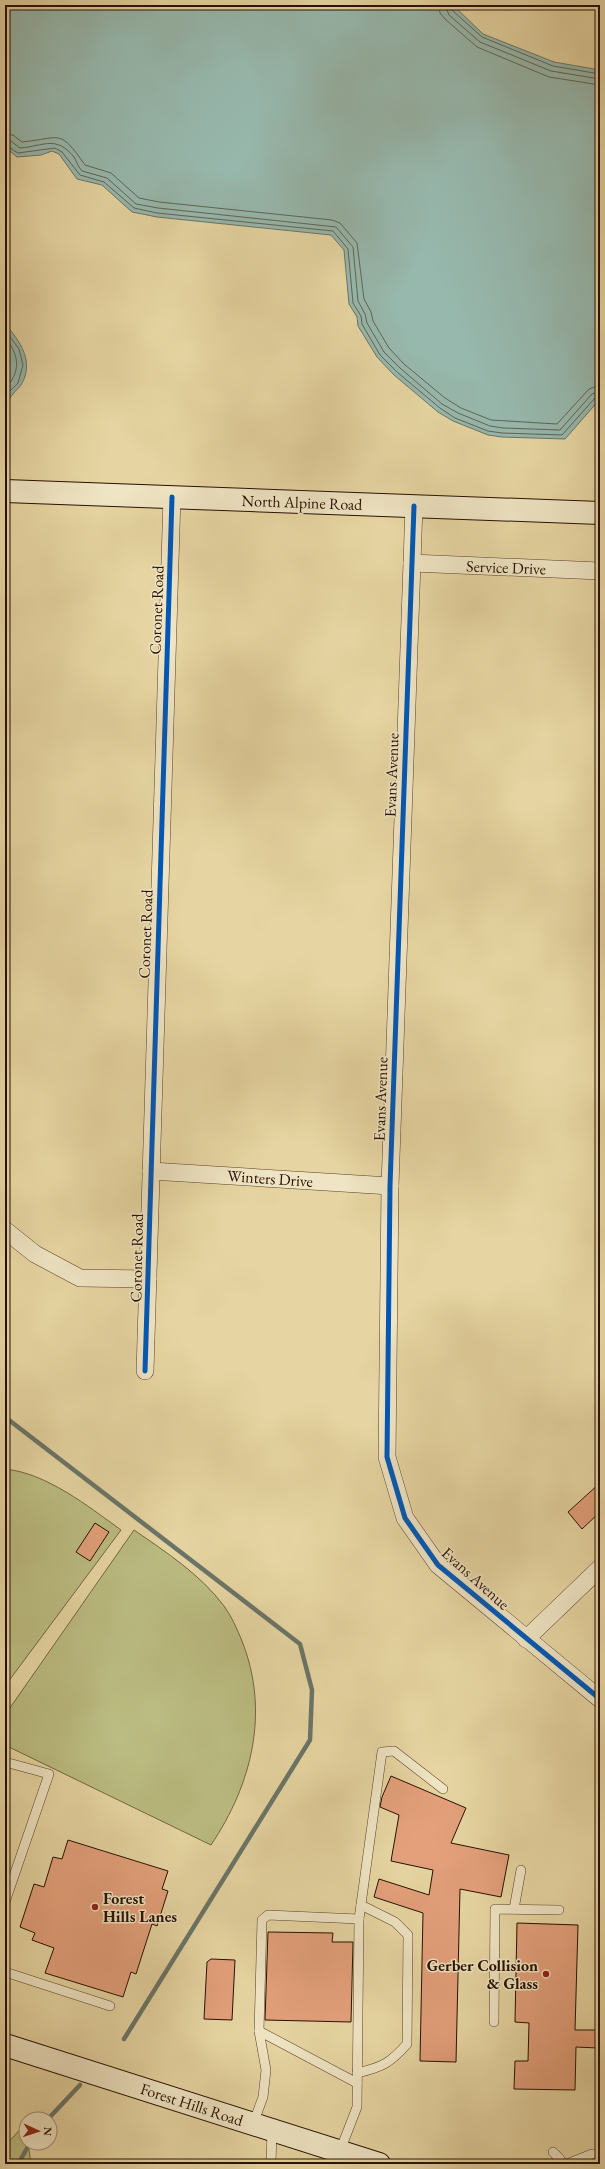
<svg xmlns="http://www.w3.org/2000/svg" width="605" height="2169" viewBox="0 0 605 2169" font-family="'EB Garamond',serif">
	<rect width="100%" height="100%" fill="#e6d5a2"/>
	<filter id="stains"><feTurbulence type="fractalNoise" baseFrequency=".005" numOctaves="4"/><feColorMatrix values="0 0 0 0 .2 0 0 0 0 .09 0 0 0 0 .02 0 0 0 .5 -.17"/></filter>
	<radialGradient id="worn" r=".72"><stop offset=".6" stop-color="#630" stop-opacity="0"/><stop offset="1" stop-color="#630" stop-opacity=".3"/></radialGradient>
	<g fill="#bbbc81" stroke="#716640">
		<path d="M5,1469C46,1473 88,1506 121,1530L5,1686Z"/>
		<path d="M134,1530C166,1552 201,1575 224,1606C232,1617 237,1629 242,1641C270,1712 252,1784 211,1845L9,1747L5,1715Z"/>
		<path d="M25,2124L26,2143H28L31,2164H5V2146Z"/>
	</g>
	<g fill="#97b8ad" stroke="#6a7568">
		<path d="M5,5H453L483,34L554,62L600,70V399L565,439L502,437L488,435L453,421L438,412L394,375L377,357L358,326L357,317L349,304L344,250L331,235L157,217L132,212L102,185L77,179L59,154L52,151L41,155L17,157L5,147Z"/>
		<path d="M5,324C20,341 35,362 21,385C19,388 15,391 13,394C9,398 9,402 5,407Z"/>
	</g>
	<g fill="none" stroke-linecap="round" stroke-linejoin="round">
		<g stroke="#5f6456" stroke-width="1">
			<path d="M439,5L440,13L445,19L477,47L549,77L600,85"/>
			<path d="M445,5L449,15L480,42L551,71L600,79"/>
			<path d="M450,5L453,11L482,37L553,66L600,74"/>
			<path d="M5,134L13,135L22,142C62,138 59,128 85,165L111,173L139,198L159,202L332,220L340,223L357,243L364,299L371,312L373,321L389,348L404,364L445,398L461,408L491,420L557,424L589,389L600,385"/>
			<path d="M5,140L11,141L20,148C44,146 56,135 74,157C77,162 78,167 82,171L107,178L136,204L158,208L336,227L353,247L358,301L365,314L367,323L384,352L400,368L442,404L458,413L490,426L503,428L560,430L592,394L600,391"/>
			<path d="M5,145L18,153L55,148L62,152L80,175L104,182L134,208L157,213L333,231L348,249L353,303L361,316L362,324L380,355L397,372L440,408L455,418L488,431L502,433L562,435L595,398L600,397"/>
			<path d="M5,330L19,349L23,365L18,383L8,393L5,401"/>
			<path d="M5,338C20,355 21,372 5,389"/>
		</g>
		<g stroke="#6a7568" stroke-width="4.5">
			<path d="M5,1417L300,1644L312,1690L310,1740L124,2039"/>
			<path d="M48,2119L80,2085"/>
			<path d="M18,2164L30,2143"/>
		</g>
	</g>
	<g fill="#e3a07b" stroke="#271000">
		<path d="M600,1483V1512L582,1529L568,1512Z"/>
		<path d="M95,1523L109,1532L90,1561L76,1552Z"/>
		<path d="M391,1776L466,1808L451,1843L509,1855L501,1897L460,1889L456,2062L420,2061L423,1913L374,1897L379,1879L429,1895L433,1870L391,1861L399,1815L380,1807L382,1797Z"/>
		<path d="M68,1840L168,1871L162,1889L168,1891L157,1926L152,1924L136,1974L131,1972L123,1997L45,1973L54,1948L32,1940L35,1933L20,1927L34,1884L44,1887L53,1857L62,1859Z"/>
		<path d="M517,1923L578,1925L575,2030H599L598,2048L576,2047L575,2090L514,2089L515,2061H528L529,2023L515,2022Z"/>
		<path d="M268,1932L333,1933L332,1942H353L351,2022L265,2020Z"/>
		<path d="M211,1959L235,1960L232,2020L204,2019L207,1962Z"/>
	</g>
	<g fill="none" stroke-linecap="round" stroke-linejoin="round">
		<g stroke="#574128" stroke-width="10">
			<g id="lane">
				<path d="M5,1762L49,1774L5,1902"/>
				<path d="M514,1909L521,1870"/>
				<path d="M5,1972L110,2006"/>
				<path d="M494,2022L495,1909L559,1910"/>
				<path d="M259,2031L357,2083"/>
				<path d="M357,2073C383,2067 390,2063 407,2044L408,1935L395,1922L361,1905"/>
				<path d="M253,2124L263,2097L266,2070L259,2031L262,1920L268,1915L359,1919"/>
				<path d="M340,2151L357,2107L359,1919L382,1752L394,1751L443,1789"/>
				<path d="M553,2152L560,2159L561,2164"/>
				<path d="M271,2164L272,2130"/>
				<path d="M567,2164L592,2154"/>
			</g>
		</g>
		<g stroke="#574128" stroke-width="18">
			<g id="street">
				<path d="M414,506L390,1186L387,1457L405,1518L438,1565L600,1699"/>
				<path d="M412,563L600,571"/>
				<path d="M151,1171L390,1186"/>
				<path d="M5,1230L35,1254L80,1278L148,1279"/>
				<path d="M145,1371L172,497"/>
				<path d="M526,1639L600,1568"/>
			</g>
		</g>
		<g stroke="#271000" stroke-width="24">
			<g id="secondary">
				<path d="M5,491L600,513"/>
				<path d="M5,2045L379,2164"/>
			</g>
		</g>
		<use href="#lane" stroke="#efe4c3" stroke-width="9"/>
		<use href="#street" stroke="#efe4c3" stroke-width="17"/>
		<use href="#secondary" stroke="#efe4c3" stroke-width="22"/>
		<g stroke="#efe4c3" stroke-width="8">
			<g id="cycleway">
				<path d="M414,506L390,1186L387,1457L405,1518L438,1565L600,1699"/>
				<path d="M145,1371L172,497"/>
			</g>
		</g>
		<use href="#cycleway" stroke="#0057b8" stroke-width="5"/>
	</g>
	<g fill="#8f2418" stroke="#efe4c3" stroke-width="1.5">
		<circle cx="95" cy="1907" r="4"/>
		<circle cx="546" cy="1974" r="4"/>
	</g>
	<g text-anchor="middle" stroke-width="3" stroke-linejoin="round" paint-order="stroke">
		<g font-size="16" fill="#271000" stroke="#efe4c3">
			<text transform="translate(302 502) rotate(2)" y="6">North Alpine Road</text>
			<text transform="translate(506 567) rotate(2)" y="6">Service Drive</text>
			<text transform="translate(156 610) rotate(-88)" y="6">Coronet Road</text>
			<text transform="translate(391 775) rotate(-88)" y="6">Evans Avenue</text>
			<text transform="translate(145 934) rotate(-88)" y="6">Coronet Road</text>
			<text transform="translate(380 1099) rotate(-88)" y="6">Evans Avenue</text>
			<text transform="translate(270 1178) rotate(4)" y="6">Winters Drive</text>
			<text transform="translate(136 1258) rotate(-89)" y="6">Coronet Road</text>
			<text transform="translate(476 1578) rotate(42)" y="6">Evans Avenue</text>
			<text transform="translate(192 2104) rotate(18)" y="6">Forest Hills Road</text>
		</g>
		<g font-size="16" font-weight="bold" fill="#271000" stroke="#efe4c3" text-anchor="start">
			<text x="103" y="1904">Forest<tspan x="103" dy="18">Hills Lanes</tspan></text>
			<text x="538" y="1971" text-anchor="end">Gerber Collision<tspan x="538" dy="18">&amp; Glass</tspan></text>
		</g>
	</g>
	<rect width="605" height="2169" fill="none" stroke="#e6d5a2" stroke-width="20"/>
	<rect x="6" y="6" width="593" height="2157" fill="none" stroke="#271000" stroke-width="2"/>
	<rect x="10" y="10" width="585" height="2149" fill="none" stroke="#271000"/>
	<g transform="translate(38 2131) rotate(93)"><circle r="19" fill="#efe4c3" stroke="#9f8f75"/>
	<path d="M0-3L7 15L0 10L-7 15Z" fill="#8f2418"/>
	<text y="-6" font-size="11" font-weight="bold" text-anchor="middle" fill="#271000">N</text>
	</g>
	<rect width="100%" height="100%" filter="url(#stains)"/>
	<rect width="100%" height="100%" fill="url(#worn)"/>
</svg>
